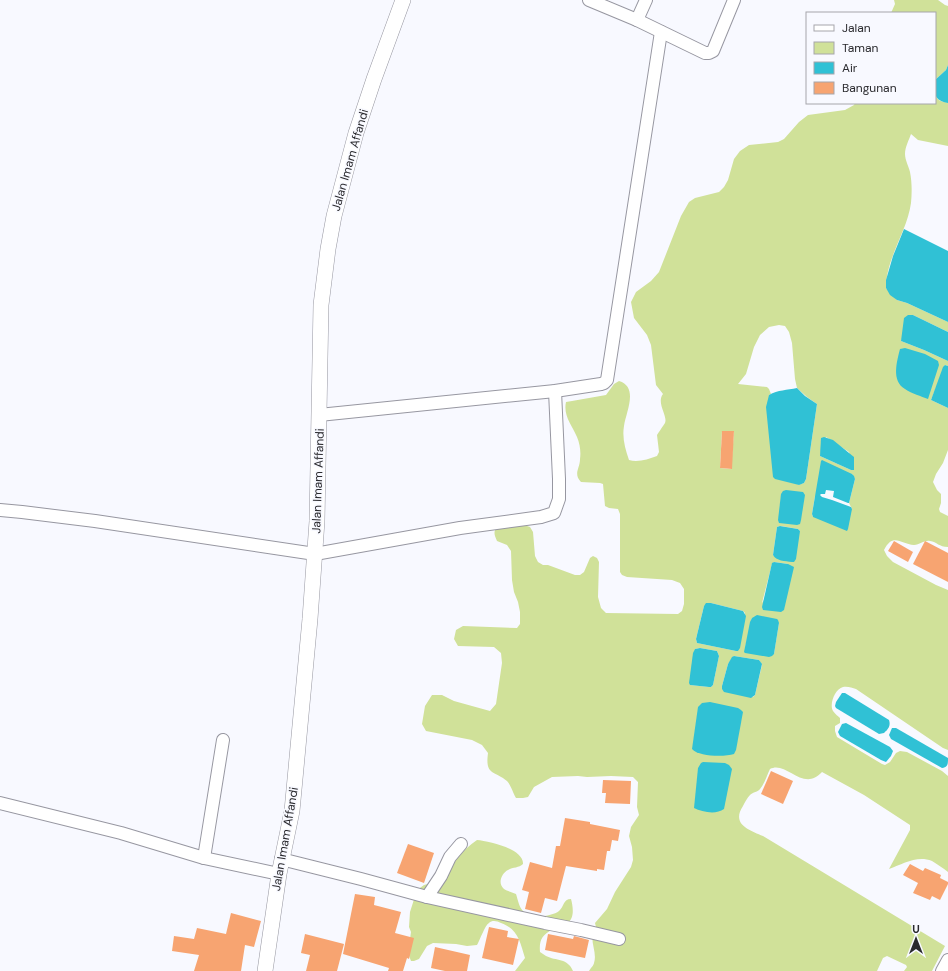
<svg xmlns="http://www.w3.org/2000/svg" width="948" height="971" viewBox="0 0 948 971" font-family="'DM Sans',sans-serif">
	<rect width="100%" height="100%" fill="#f8f9ff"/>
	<g fill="#d0e199" fill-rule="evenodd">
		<path d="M894,0H938L945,5L948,6V65L946,70L935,80V13H891L895,4Z"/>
		<path d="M935,92C937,101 940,101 948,103V146L918,140L911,134C909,140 905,147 905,154C905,160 909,167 910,172C912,182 912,193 911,203C907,232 886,258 886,288L897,300L907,303L948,322V332L913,315L901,341L924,350L948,361V366L945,365L931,400L948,408V450L943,463L936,474L933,482L937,490L941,494V503L939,509L940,512L948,516V547C939,547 937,542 930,541C924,540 920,545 914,545C901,544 893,532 884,550L887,556L893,562L936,585L948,590V750L943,748L856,689C852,688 848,686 843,687C835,689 829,704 833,711C835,714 838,716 840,718V723L835,726V731L837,737L882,764L885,765L890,762L896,753L900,751L907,752L942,771L948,776V872C943,868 937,864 932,861C917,855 903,864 889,869L910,830V825L864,795L822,772C803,793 786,760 770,769C767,775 765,783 760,789C758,792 753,792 750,795C747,798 745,802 743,806C731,824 749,830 763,836L945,946L932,971H904L907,967L906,965L887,956L883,958L877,971H589C590,969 594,965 594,963C598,951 587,939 596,927L595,923L607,909L615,892L631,867L633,860L632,847L629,836L631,827L639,815L637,807L638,782L633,777L611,776L587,777L578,776L552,777L534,787L528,797L523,798H516C513,793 511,785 507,781C494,770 485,776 488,753L482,745L472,740L426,731L422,724L425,706L432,695H442L454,701L490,711L496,704L502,663L501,653L494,647L458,646L454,639L456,630L463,626L517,628L520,624V612L518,602L514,592L512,580L511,551L507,545L497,541C494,534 493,532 498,525L518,523L530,527L533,532L535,556L538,562L543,565H548L575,575H580L584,572L590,558L593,556L597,558L599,562L598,597L601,608L606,613L678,614L682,611L684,604V589L680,583L672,580L627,577L622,575L620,572V514L618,509L609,508L605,506L603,484L600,483L581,482C573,473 580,469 580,459C581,452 580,444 577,437C572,425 563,416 566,402L572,401L606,395L614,384L619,381C639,387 626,412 624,426C622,437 625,449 629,460C638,463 648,459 657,456L659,452L657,435C659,432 663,426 665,423C668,416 656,403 663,394L656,385L651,345L647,335L634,318L631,302L636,292L651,281L659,272L681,216L689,202L695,198L719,192L724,187L728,180L734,159L740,151L749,145L778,142L784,139L799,122L808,115L845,110L854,105L855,103H935ZM779,325L785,326L789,332L792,343L795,379L797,388L807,397L817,404L806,479L804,483L798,485L769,395L771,394L769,389L767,387L738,384L746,374L754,347L760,335L769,327ZM722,431L734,432L731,469L720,468ZM826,437L849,452L854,470H851L820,456ZM852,474L855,479L849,503L852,509L813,517L812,514L815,496ZM781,526L798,529L800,531L775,557L773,555L777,527ZM774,562L788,564L762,603L772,564ZM711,603L743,611L745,613L738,651H736L697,643L696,639L704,606ZM752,618L779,623L774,654L745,648ZM700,648L717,651L719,656L713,685L711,687H709L690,685L695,649ZM734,656L759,660L762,665L755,695L753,697L722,689V686L728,664Z"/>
		<path d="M477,840C489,841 524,849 523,864C519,868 513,867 508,870C502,873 497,883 504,889C507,891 512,892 516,894C518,900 519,907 523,911C530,919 551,917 559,911C564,907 563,899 571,899C573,906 575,919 567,923C565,924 563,923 561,924C558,925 555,927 553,929C542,935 539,940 540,952C542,953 544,955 546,956C556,961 568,958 573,971H515L525,958C520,942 518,929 501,923C497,921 492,920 489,923C485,925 480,940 477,945L467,946L456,944L433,943L427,946L419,959L414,961H411L408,953L411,932L409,927L410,912L417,890L424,885L442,880C452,865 462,850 477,840Z"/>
	</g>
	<g fill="#30c1d5">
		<path d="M948,65V103C933,100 935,94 935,80L946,70Z"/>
		<path d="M904,229L948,251V322L907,303L897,300L890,295L886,288V280L893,256Z"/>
		<path d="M908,315H913L948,332V361L924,350L901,341L904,318Z"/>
		<path d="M905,348L925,354L938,361L939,365L928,399C921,396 912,394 905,389C891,381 897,361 900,349Z"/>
		<path d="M945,365L948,366V408L931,400L943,367Z"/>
		<path d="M797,388L805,396L817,404L806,479L804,483L799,485L775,479L773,477L766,407L769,395C778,390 787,390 797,388Z"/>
		<path d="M824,437L833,440L854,457V470H851L820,456L821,438Z"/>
		<path d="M822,460L852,474L854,476L855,479L849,503H848L833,497L834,491L826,490L825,494H821L820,495L822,497L832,500L851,507L852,509L848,529L847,531L813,517L812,514L821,461Z"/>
		<path d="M786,490L803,492L805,495L801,520L800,524L797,525L779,523L778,520L781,494L783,491Z"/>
		<path d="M780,526L798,529L800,531L796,559L794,562H792C785,561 776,561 773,555L777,527Z"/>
		<path d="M774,562L788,564L794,567L784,610L781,612L763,610L762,607L772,563Z"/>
		<path d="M706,603H711L743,611L746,616L740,648L738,651H736L697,643L696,639L704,606Z"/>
		<path d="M757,615L777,619L778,620L779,623L774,654L772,656L769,657L745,653L744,652L750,622L752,618Z"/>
		<path d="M700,648L717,651L719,656L713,685L711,687H709L690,685L689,683L693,653L695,649Z"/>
		<path d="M734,656L759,660L762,664L755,695L751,698L724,692L722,689V686L728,664L732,657Z"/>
		<path d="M842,693H845L889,720C891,726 888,729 884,733L879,734L836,708L835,706L836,702Z"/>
		<path d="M710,702L738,708L741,710L743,712L736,750L734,754C725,757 699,757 692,749L698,707L702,703Z"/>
		<path d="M846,723L890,747L893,751L891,756L886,762L881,760L840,736L838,732L842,724Z"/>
		<path d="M892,728H896L948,758C948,764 948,767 942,768L891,739L889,735Z"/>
		<path d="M703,762L725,763L729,765L732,769L724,809C716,815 702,812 694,808L698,768L701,763Z"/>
	</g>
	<g fill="#f7a471">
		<path d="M722,431H734L732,469L720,468Z"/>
		<path d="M894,541L913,552L908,562L888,551Z"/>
		<path d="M925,541L948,553V582L913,564Z"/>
		<path d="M771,771L793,781L783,804L761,794Z"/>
		<path d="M603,780L631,781L630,804L605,803L606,793H602Z"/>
		<path d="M565,818L590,822V824L620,830L618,841L612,840L610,851H607L604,870L597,869V871L566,866L557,901L545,898L541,913L525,909L529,892L522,890L530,862L552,868L556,846H560Z"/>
		<path d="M408,844L434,853L424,883L397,873Z"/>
		<path d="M910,864L923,871L925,868L941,875L940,878L948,882V884L940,900L932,896L930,900L913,893L918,883L903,875Z"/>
		<path d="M355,894L375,897L374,905L401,912L395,933L414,938L409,959L407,958L403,971H388L389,968L343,954Z"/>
		<path d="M231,913L261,921L254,947L245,945L241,971H194L199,955L172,951L174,936L194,939L197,928L226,934Z"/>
		<path d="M489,927L508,931L507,937L519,939L513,965L482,958Z"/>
		<path d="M305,934L344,944L337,971H306L310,955L301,953Z"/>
		<path d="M548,934L573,939L574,936L589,940L585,958L545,950Z"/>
		<path d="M435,947L470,955L467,971H445L431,968Z"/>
	</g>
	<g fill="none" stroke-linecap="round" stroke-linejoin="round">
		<g stroke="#9797a1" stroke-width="14">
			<g id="minor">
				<path d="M589,0L637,20L705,53H709L713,51L734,0"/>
				<path d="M637,20L646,0"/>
				<path d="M319,415L555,391L601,384L604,383L607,380L661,32"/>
				<path d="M0,510L22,512L95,521L315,554L460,528L541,517L554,513L559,499V479L555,391"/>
				<path d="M0,803L121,833L204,858L279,874"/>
				<path d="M204,858L223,740"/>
				<path d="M281,859L361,879L427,897L545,923L581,930L619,939"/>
				<path d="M427,897L441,876L450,857L461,844"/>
				<path d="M942,971L948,960"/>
			</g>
		</g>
		<g stroke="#9797a1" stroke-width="16">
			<path id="tertiary" d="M265,971L279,874L292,811L310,619L317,521L321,305L328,249L334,216L356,133L374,79L403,0"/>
		</g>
		<use href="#minor" stroke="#fff" stroke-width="12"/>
		<use href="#tertiary" stroke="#fff" stroke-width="15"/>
	</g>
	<g text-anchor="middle" stroke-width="3" stroke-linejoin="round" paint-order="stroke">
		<g font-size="12" fill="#2a2a2e" stroke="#f8f9ff">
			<text transform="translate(350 160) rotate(-74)" y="4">Jalan Imam Affandi</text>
			<text transform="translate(318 481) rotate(-88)" y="4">Jalan Imam Affandi</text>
			<text transform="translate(285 839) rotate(-80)" y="4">Jalan Imam Affandi</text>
		</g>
	</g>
	<rect x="806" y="12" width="130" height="92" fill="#f8f9ff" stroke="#a6a6ab"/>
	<rect x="814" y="25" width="20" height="6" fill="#ffffff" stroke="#a6a6ab"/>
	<text x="842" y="32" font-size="12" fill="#2a2a2e">Jalan</text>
	<rect x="814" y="42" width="20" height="12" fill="#d0e199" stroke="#a6a6ab"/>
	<text x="842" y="52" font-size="12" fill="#2a2a2e">Taman</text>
	<rect x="814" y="62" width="20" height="12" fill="#30c1d5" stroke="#a6a6ab"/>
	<text x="842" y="72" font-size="12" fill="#2a2a2e">Air</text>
	<rect x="814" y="82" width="20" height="12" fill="#f7a471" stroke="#a6a6ab"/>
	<text x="842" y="92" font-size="12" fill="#2a2a2e">Bangunan</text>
	<g transform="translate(916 939)" stroke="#f8f9ff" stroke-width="3" paint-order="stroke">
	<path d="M0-3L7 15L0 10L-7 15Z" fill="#2a2a2e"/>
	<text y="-6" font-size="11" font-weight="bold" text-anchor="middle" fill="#2a2a2e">U</text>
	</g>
</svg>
